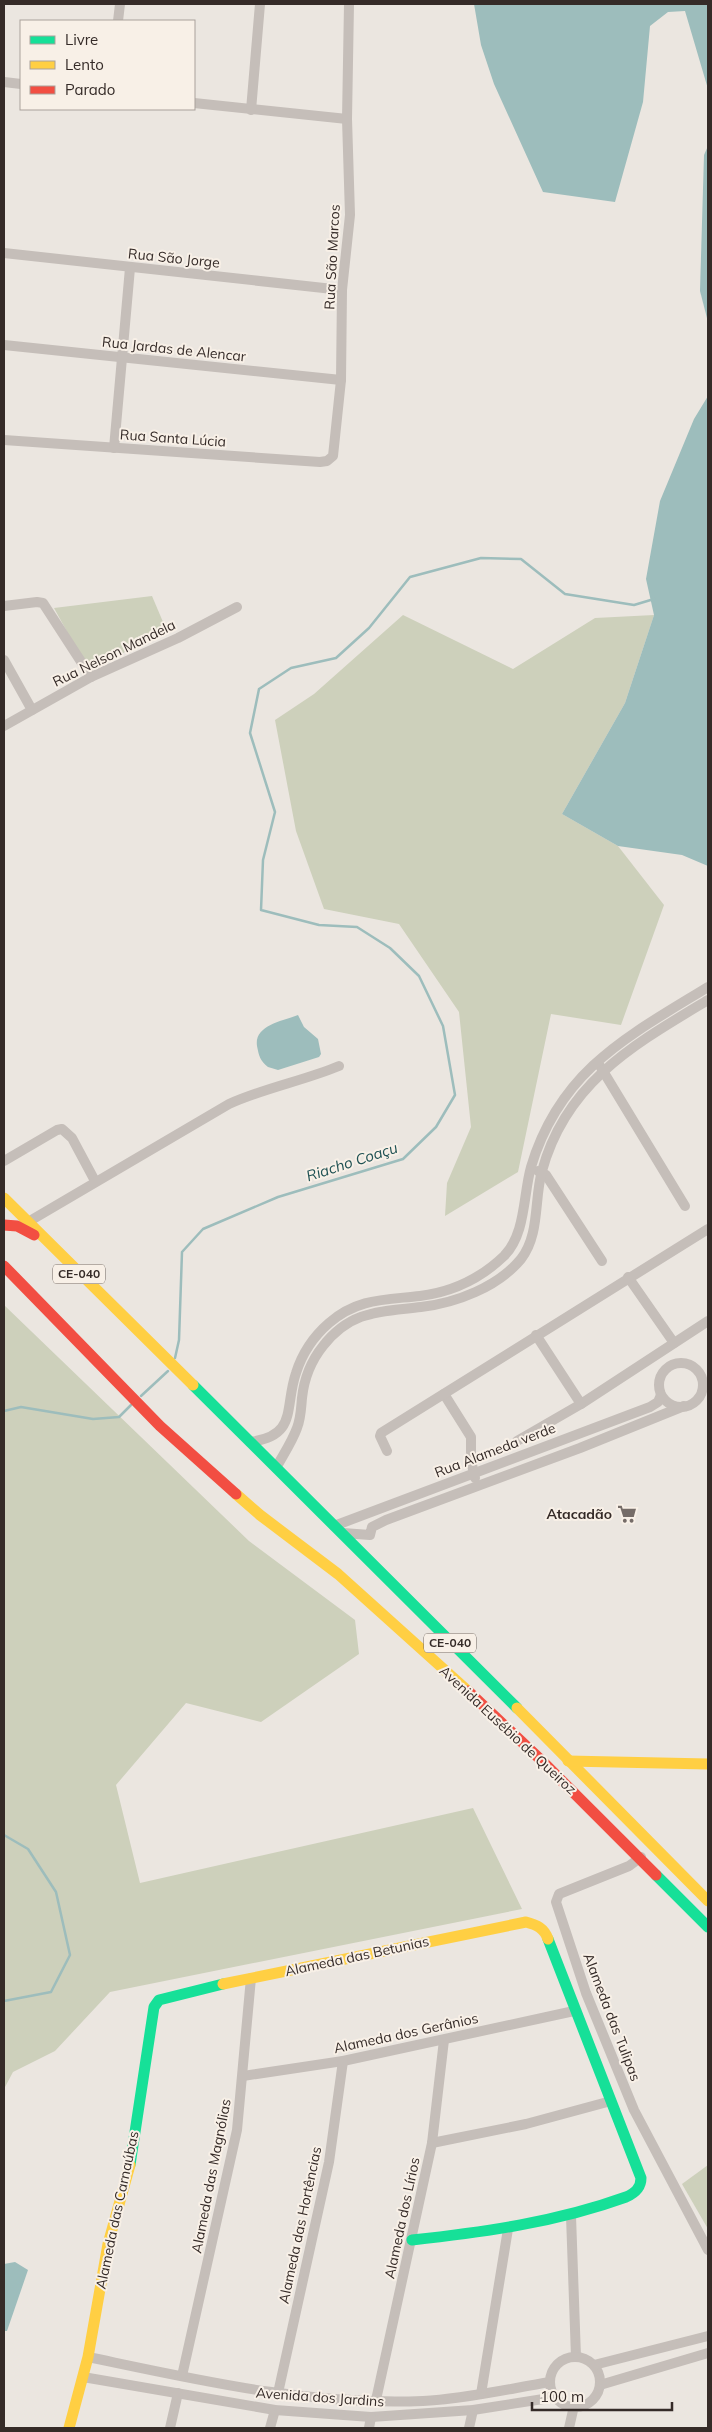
<svg xmlns="http://www.w3.org/2000/svg" width="712" height="2432" viewBox="0 0 712 2432" font-family="Mulish,sans-serif">
	<rect width="100%" height="100%" fill="#ebe6e0"/>
	<g fill="#cdd0bb">
		<path d="M152,596L166,629L91,671L87,668L54,608Z"/>
		<path d="M403,615L513,669L595,618L654,615L625,703L562,814L618,846L664,905L621,1025L551,1014L518,1172L445,1216L447,1183L471,1127L459,1012L399,924L324,909L296,831L275,720L314,694Z"/>
		<path d="M4,1305L249,1541L355,1620L359,1654L261,1722L186,1703L116,1785L140,1883L473,1808L522,1909L110,1992L55,2051L13,2072L4,2089Z"/>
		<path d="M708,2165V2229L682,2184Z"/>
	</g>
	<g fill="#9dbdbc">
		<path d="M474,4H708V89L685,11L668,12L650,26L643,102L615,202L543,192L494,84L481,45Z"/>
		<path d="M708,146V322L700,291L704,155Z"/>
		<path d="M708,396V866L682,855L618,846L562,814L625,703L654,615L646,579L660,501L694,419Z"/>
		<path d="M298,1015L304,1027L318,1039L321,1054L319,1057L278,1070L268,1067C260,1061 259,1056 257,1046C254,1025 283,1021 298,1015Z"/>
		<path d="M15,2262L28,2270L7,2331H4V2264Z"/>
	</g>
	<g fill="none" stroke-linecap="round" stroke-linejoin="round">
		<g stroke="#9dbdbc" stroke-width="2.5">
			<path d="M175,1358L179,1340L182,1252L203,1229L278,1197L403,1159L436,1127L455,1095L443,1026L419,976L390,948L357,927L319,925L261,910L263,860L275,812L250,733L259,689L291,668L336,658L369,628L410,577L481,558L521,559L565,594L634,605L654,599"/>
			<path d="M141,1396L168,1371"/>
			<path d="M4,1411L21,1407L93,1419L119,1417L131,1405"/>
			<path d="M4,1835L28,1849L56,1892L70,1955L51,1992L4,2001"/>
		</g>
		<g stroke="#c5beb9" stroke-width="10">
			<path d="M118,21L120,4"/>
			<path d="M4,82L21,84"/>
			<path d="M194,103L347,119"/>
			<path d="M251,110L260,4"/>
			<path d="M4,253L342,290"/>
			<path d="M4,345L341,380"/>
			<path d="M4,440L320,462L327,461L333,456L341,380L342,290L350,215L347,119L349,4"/>
			<path d="M114,448L130,268"/>
			<path d="M4,606L37,602L43,603L91,677"/>
			<path d="M4,660L32,710"/>
			<path d="M4,726L91,677L178,638L237,607"/>
			<path d="M600,1066L685,1206"/>
			<path d="M4,1161L57,1130L62,1129L72,1138L95,1181"/>
			<path d="M538,1171L546,1175L602,1261"/>
			<path d="M28,1222L229,1104C264,1088 303,1081 339,1066"/>
			<path d="M628,1277L674,1343"/>
			<path d="M536,1335L581,1404L708,1321"/>
			<circle cx="681" cy="1385" r="22"/>
			<path d="M444,1394L471,1437V1460L475,1478"/>
			<path d="M517,1441L581,1404"/>
			<path d="M250,1442C298,1436 284,1408 296,1373C302,1354 314,1336 329,1323C358,1298 385,1300 420,1296C452,1292 481,1278 504,1256C526,1234 523,1195 531,1167C560,1070 628,1036 708,987"/>
			<path d="M387,1451L380,1436L381,1433L708,1229"/>
			<path d="M276,1468C283,1455 292,1442 297,1428C301,1418 301,1408 302,1398C304,1379 311,1361 323,1346C351,1310 380,1312 421,1307C456,1303 498,1287 521,1259C540,1235 534,1199 542,1171C566,1082 635,1044 708,1000"/>
			<path d="M334,1526L650,1407L658,1402L661,1395"/>
			<path d="M343,1533L370,1535L372,1527L386,1520L580,1448L684,1406"/>
			<path d="M641,1857L629,1866L559,1894L556,1902L586,1993L634,2110L708,2250"/>
			<path d="M243,2076L343,2061L574,2011"/>
			<path d="M432,2143L526,2124L611,2101"/>
			<path d="M571,2216L576,2357"/>
			<path d="M88,2357C198,2380 309,2406 423,2401C465,2399 508,2389 550,2382"/>
			<circle cx="575" cy="2382" r="25"/>
			<path d="M594,2365L708,2336"/>
			<path d="M182,2376L237,2130L251,1978"/>
			<path d="M83,2377L275,2410L371,2417L473,2410L556,2397"/>
			<path d="M600,2385L708,2353"/>
			<path d="M278,2393L329,2162L343,2061"/>
			<path d="M481,2394L508,2229"/>
			<path d="M376,2400L432,2143L444,2040"/>
			<path d="M170,2428L178,2393"/>
			<path d="M270,2428L275,2410"/>
			<path d="M369,2428L371,2417"/>
			<path d="M469,2428L473,2410"/>
			<path d="M569,2428L574,2406"/>
		</g>
		<g stroke="#16e098" stroke-width="11">
			<path d="M193,1385L517,1708"/>
			<path d="M656,1875L708,1927"/>
			<path d="M130,2165L154,2007L159,2000L223,1984"/>
			<path d="M412,2240C485,2232 557,2222 626,2197C635,2193 641,2188 641,2178L548,1939"/>
		</g>
		<g stroke="#ffcf43" stroke-width="11">
			<path d="M4,1198L193,1385"/>
			<path d="M236,1494L260,1515L338,1574L468,1691"/>
			<path d="M517,1708L708,1901"/>
			<path d="M568,1761L708,1764"/>
			<path d="M223,1984L526,1922C537,1925 544,1928 548,1939"/>
			<path d="M69,2428L88,2357L108,2244L130,2165"/>
		</g>
		<g stroke="#f24e42" stroke-width="11">
			<path d="M4,1225L17,1226L34,1235"/>
			<path d="M4,1266L160,1426L236,1494"/>
			<path d="M468,1691L541,1760L656,1875"/>
		</g>
	</g>
	<defs>
		<g id="supermarket-bare" transform="scale(1.5)"><path d="M-6-5.5h2.5l.6 2H6L4.5 2H-2.5L-4.4-4H-6ZM-1.5 3.2a1.3 1.3 0 1 0 .1 0ZM3 3.2a1.3 1.3 0 1 0 .1 0Z" fill="#756c68" stroke="#f8f0e7" stroke-width="2.5" paint-order="stroke"/></g>
	</defs>
	<g fill-rule="evenodd">
		<use href="#supermarket-bare" x="627" y="1514"/>
	</g>
	<g text-anchor="middle" stroke-width="4" stroke-linejoin="round" paint-order="stroke">
		<g fill="#f8f0e7" stroke="#706661" stroke-width="1">
			<rect x="53" y="1264.5" width="52" height="19" rx="4"/>
			<rect x="424" y="1633.5" width="52" height="19" rx="4"/>
		</g>
		<g font-size="12" font-weight="bold" fill="#352b28">
			<text x="79" y="1278">CE-040</text>
			<text x="450" y="1647">CE-040</text>
		</g>
		<g font-size="14" fill="#352b28" stroke="#f8f0e7">
			<text transform="translate(332 257) rotate(-87)" y="5">Rua São Marcos</text>
			<text transform="translate(174 258) rotate(6)" y="5">Rua São Jorge</text>
			<text transform="translate(174 349) rotate(6)" y="5">Rua Jardas de Alencar</text>
			<text transform="translate(173 438) rotate(4)" y="5">Rua Santa Lúcia</text>
			<text transform="translate(114 653) rotate(-26)" y="5">Rua Nelson Mandela</text>
			<text transform="translate(495 1450) rotate(-21)" y="5">Rua Alameda verde</text>
			<text transform="translate(508 1730) rotate(43)" y="5">Avenida Eusébio de Queiroz</text>
			<text transform="translate(357 1956) rotate(-12)" y="5">Alameda das Betunias</text>
			<text transform="translate(612 2017) rotate(69)" y="5">Alameda das Tulipas</text>
			<text transform="translate(406 2033) rotate(-12)" y="5">Alameda dos Gerânios</text>
			<text transform="translate(211 2176) rotate(-79)" y="5">Alameda das Magnólias</text>
			<text transform="translate(117 2210) rotate(-78)" y="5">Alameda das Carnaúbas</text>
			<text transform="translate(402 2218) rotate(-78)" y="5">Alameda dos Lírios</text>
			<text transform="translate(300 2225) rotate(-78)" y="5">Alameda das Hortências</text>
			<text transform="translate(320 2397) rotate(4)" y="5">Avenida dos Jardins</text>
		</g>
		<g font-size="14" font-weight="bold" fill="#352b28" stroke="#f8f0e7" text-anchor="end">
			<text x="612" y="1519">Atacadão</text>
		</g>
		<g font-size="15" font-style="italic" fill="#205254" stroke="#f8f0e7">
			<text transform="translate(352 1162) rotate(-18)" y="5">Riacho Coaçu</text>
		</g>
	</g>
	<rect width="712" height="2432" fill="none" stroke="#352b28" stroke-width="10"/>
	<rect x="20" y="20" width="175" height="90" fill="#f8f0e7" stroke="#aaa19b"/>
	<rect x="30" y="36" width="25" height="8" fill="#16e098" stroke="#aaa19b"/>
	<text x="65" y="45" font-size="15" fill="#352b28">Livre</text>
	<rect x="30" y="61" width="25" height="8" fill="#ffcf43" stroke="#aaa19b"/>
	<text x="65" y="70" font-size="15" fill="#352b28">Lento</text>
	<rect x="30" y="86" width="25" height="8" fill="#f24e42" stroke="#aaa19b"/>
	<text x="65" y="95" font-size="15" fill="#352b28">Parado</text>
	<path d="M532 2402v8h140v-8" fill="none" stroke="#352b28" stroke-width="2.5"/>
	<text x="540" y="2402" font-size="15" fill="#352b28" stroke="#f8f0e7" stroke-width="4" paint-order="stroke">100 m</text>
</svg>
